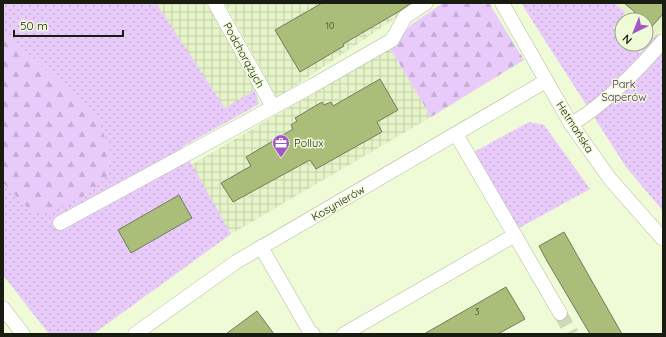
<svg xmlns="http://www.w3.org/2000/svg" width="666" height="337" viewBox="0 0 666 337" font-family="Quicksand,sans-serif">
	<defs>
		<pattern id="industrial-grid" width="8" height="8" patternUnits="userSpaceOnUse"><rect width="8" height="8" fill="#e5f3c8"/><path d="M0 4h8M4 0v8" fill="none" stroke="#c4d0ab"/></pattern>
		<pattern id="grass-dots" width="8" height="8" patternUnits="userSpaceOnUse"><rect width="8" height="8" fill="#e8cbfa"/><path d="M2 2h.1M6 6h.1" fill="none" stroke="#c6aed5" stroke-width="1.8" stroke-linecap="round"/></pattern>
		<pattern id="forest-firs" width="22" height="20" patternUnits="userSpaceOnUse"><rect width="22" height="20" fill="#e8cbfa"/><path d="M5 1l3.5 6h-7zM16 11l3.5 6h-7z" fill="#c6aed5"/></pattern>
	</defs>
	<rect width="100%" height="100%" fill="#effad7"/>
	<path fill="#e5f3c8" d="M614,3H663V28L640,53L630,44H646V20H622V36L613,28L624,12Z"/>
	<g fill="url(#industrial-grid)">
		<path d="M156,3H206L255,90L225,109Z"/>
		<path d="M225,3H418L277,98Z"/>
		<path d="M390,48L431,117L231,234L191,165Z"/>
	</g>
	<g fill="url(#grass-dots)">
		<path d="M3,3H156L225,108L255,90L259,104L182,147L231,234L93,334H49L3,275V183L32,211L88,194L107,176L111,154L38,62L3,33Z"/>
		<path d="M521,3H614L625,12L613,28L622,36V44H630L640,53L657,34L663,39V211L626,167Z"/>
		<path d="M529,122L544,125L590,189L519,228L472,153Z"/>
	</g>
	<g fill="url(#forest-firs)">
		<path d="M443,3H489L524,60L431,117L390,48L412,24Z"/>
		<path d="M3,33L38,62L99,121L111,154L107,176L88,194L50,212H32L3,183Z"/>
	</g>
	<g fill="#aabe7a" stroke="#727c5c">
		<path d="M322,3H411L398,12L343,44L344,46L300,72L275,30Z"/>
		<path d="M624,3H663V14L646,33V20H628L635,12Z"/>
		<path d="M380,79L398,110L377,122L382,132L316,169L310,160L233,202L221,183L251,166L246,157L293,129L291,125L297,121L295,118L322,102L324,105L331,102L333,106Z"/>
		<path d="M179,195L192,218L131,253L118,230Z"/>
		<path d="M564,232L622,334H590L547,261L539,246Z"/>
		<path d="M506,287L525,319L498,334H424Z"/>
		<path d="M257,311L274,334H226Z"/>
	</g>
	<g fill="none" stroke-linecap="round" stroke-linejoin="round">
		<path stroke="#cfd9b9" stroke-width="14" stroke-dasharray="14 7" stroke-linecap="butt" d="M560,313L572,334"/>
		<g stroke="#b1bb9a" stroke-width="15">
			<g id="minor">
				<path d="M215,3L273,107"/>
				<path d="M502,3L571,124L610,179L663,239"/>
				<path d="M571,124C602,107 640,68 663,41"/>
				<path d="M456,134L560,313"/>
				<path d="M60,223L312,86L392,40L405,17L426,3"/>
				<path d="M261,247L310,332L313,334"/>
				<path d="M3,308L23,334"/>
				<path d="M135,334L236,262L546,81"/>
				<path d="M344,334L515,235"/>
			</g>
		</g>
		<use href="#minor" stroke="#fff" stroke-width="14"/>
	</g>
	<defs>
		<g id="office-pin" transform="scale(0.9)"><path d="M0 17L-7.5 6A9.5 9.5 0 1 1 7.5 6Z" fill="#a257c9" stroke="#effad7"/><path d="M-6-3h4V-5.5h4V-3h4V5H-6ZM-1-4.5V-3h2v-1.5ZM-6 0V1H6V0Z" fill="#fff"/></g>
	</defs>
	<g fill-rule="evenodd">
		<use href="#office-pin" x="281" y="143"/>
	</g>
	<g text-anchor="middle" stroke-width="3" stroke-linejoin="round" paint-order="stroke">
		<g font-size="9" fill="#3d452b">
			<text x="330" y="29">10</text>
			<text x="477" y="315">3</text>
		</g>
		<g font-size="11" fill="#191d11" stroke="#effad7">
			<text transform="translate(244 55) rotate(61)" y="4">Podchorążych</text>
			<text transform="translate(575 127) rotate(57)" y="4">Hetmańska</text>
			<text transform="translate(338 203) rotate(-30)" y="4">Kosynierów</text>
		</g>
		<g font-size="11" fill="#4a1b62" stroke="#effad7">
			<text x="624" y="88">Park<tspan x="624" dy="13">Saperów</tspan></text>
		</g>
		<g font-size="11" fill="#191d11" stroke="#effad7" text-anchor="start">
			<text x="294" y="147">Pollux</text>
		</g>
	</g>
	<rect width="666" height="337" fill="none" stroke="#191d11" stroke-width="8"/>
	<g transform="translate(634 32) rotate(223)"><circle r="19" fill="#effad7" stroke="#99a288"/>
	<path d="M0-3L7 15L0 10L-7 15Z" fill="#a257c9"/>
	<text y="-6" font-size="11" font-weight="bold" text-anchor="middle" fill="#191d11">N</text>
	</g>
	<path d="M14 30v6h109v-6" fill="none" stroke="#191d11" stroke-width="2"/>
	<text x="20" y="30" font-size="12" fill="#191d11" stroke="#effad7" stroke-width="3" paint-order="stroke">50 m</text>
</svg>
